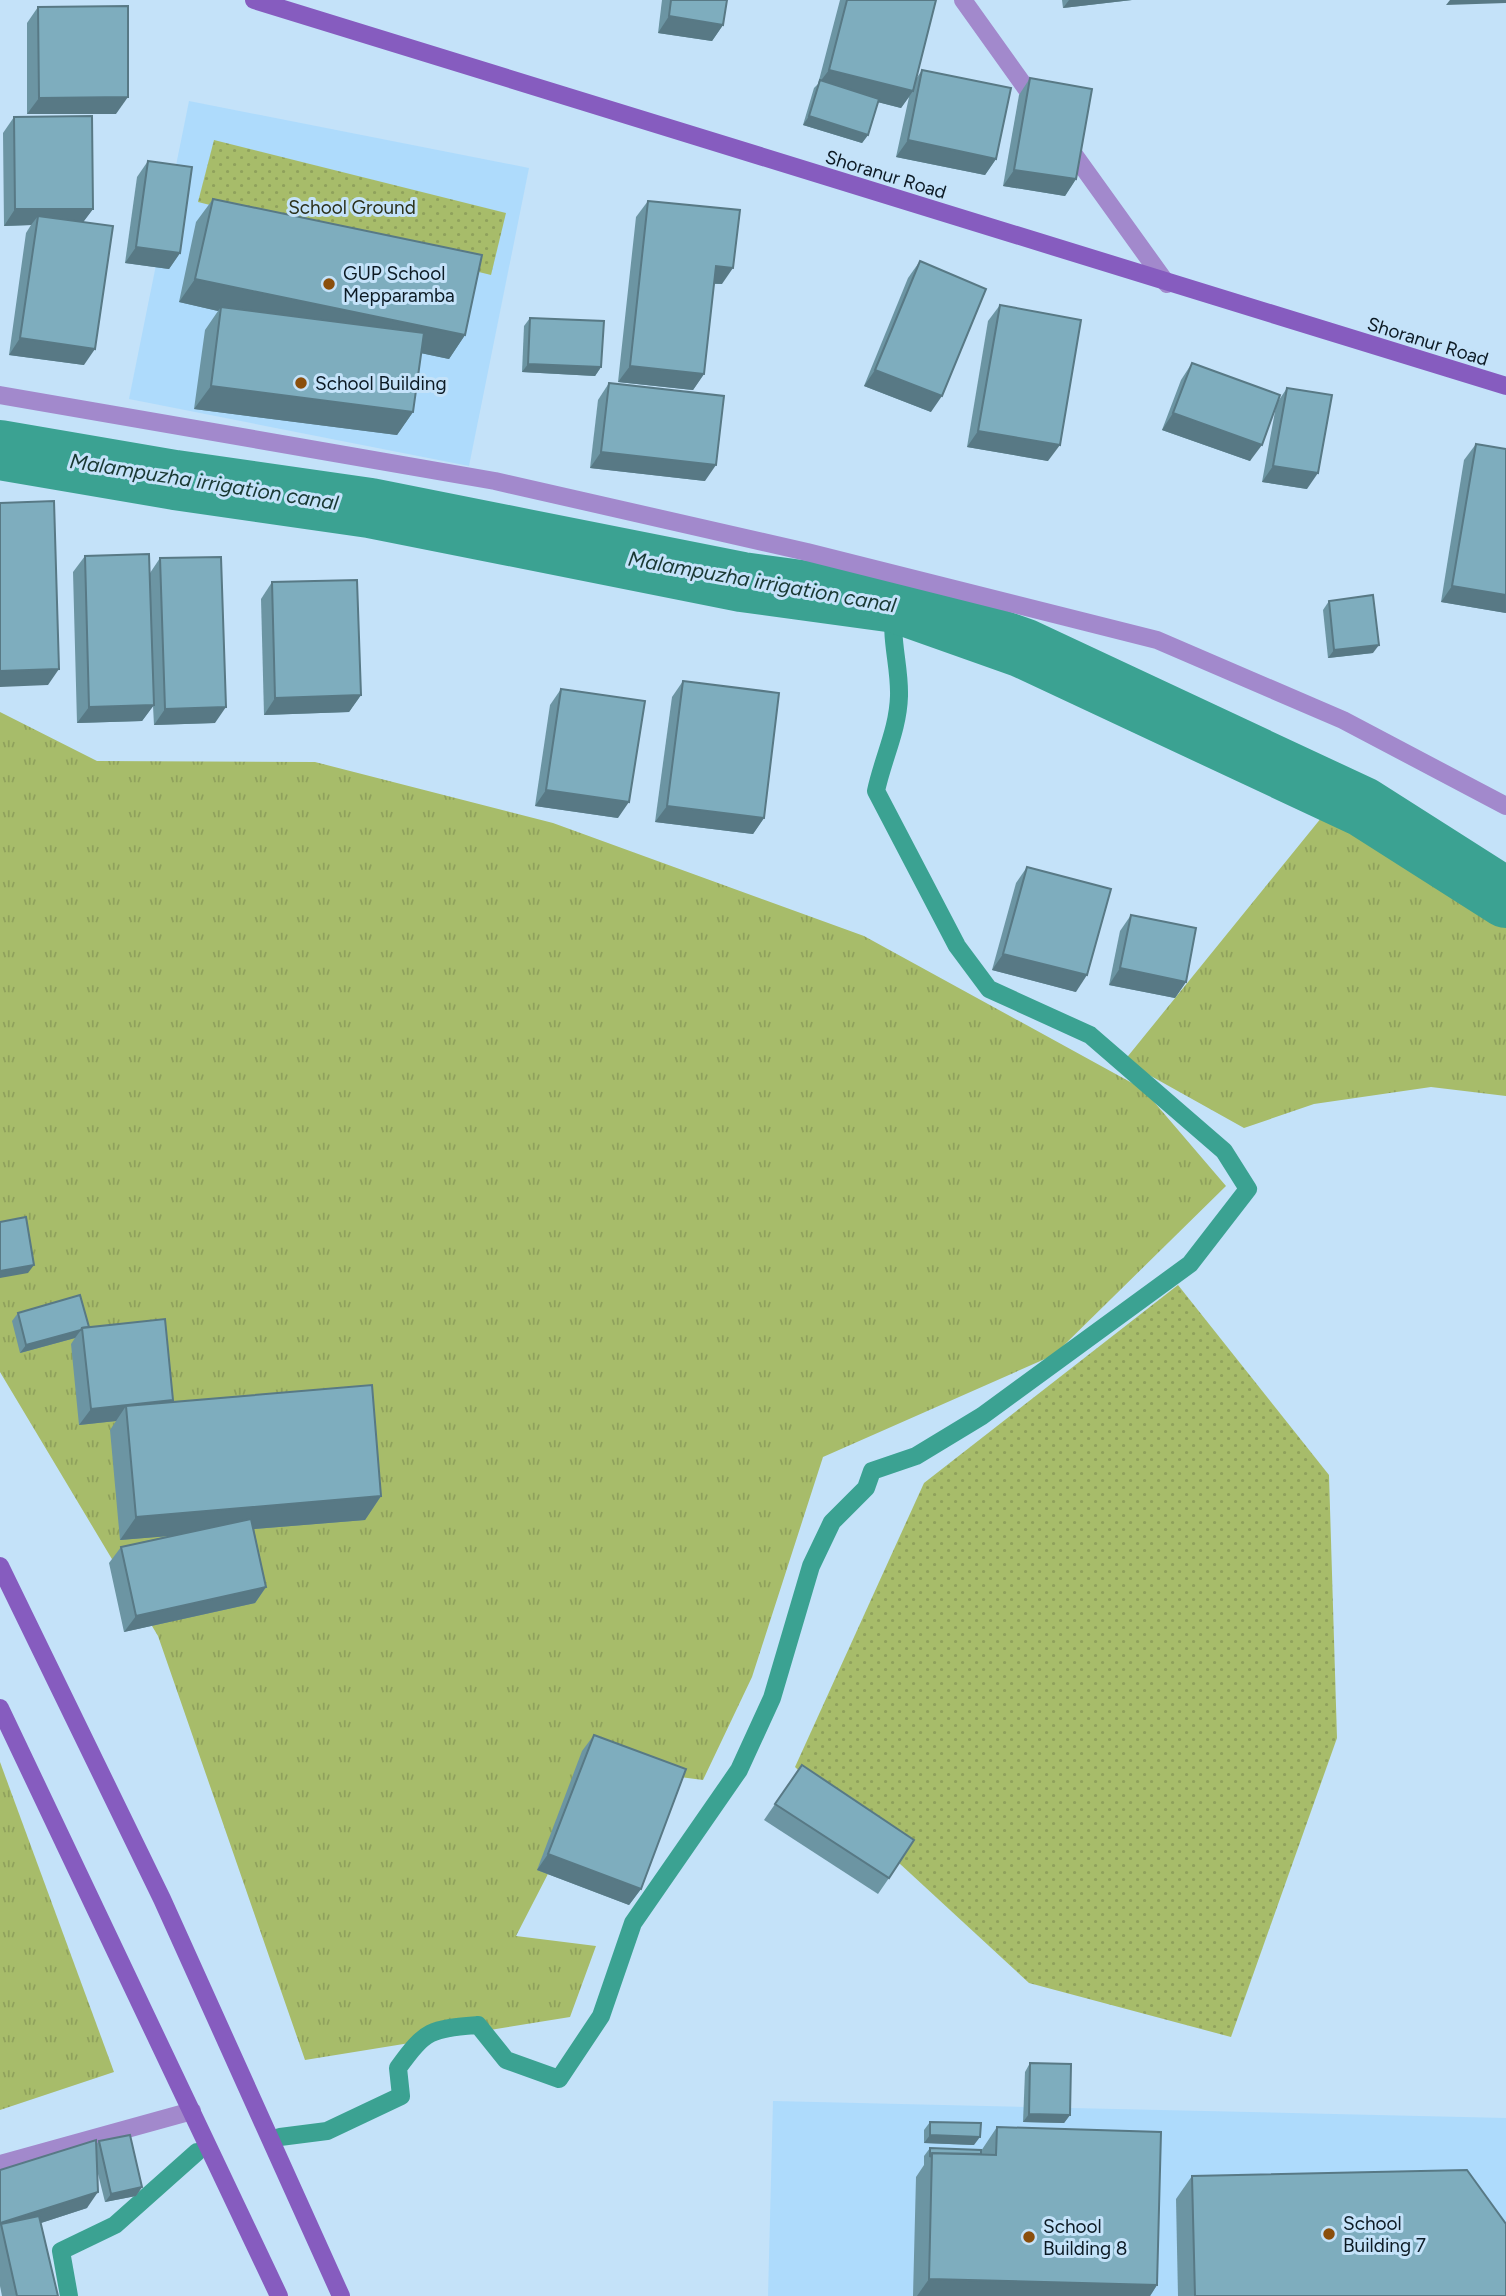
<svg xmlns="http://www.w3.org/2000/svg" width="1506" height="2296" viewBox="0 0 1506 2296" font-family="Figtree,sans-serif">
	<defs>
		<pattern id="grass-tufts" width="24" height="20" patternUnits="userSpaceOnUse" patternTransform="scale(1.75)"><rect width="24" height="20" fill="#a7bc6a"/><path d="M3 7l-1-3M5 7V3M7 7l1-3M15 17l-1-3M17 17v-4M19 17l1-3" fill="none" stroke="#8fa15c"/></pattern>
		<pattern id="park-dots" width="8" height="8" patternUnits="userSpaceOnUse" patternTransform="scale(1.75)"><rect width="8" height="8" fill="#a7bc6a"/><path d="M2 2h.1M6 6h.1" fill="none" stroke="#8fa15c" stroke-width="1.8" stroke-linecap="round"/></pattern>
	</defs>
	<rect width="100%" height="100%" fill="#c4e2f9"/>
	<g fill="#aedbfc">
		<path d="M189,101L529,168L469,466L129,399Z"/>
		<path d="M773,2101L1506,2118V2296H768Z"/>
	</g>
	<g fill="url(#grass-tufts)">
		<path d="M0,712L97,761L315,762L553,823L864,936L1143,1089L1226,1186L1054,1355L823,1457L752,1677L703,1780L603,1767L516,1936L596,1946L570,2017L305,2060L158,1636L0,1372Z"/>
		<path d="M1326,812L1506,921V1096L1431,1087L1314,1104L1244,1128L1124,1061Z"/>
		<path d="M0,1762L114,2072L0,2110Z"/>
	</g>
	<g fill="url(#park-dots)">
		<path d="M214,140L506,213L491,275L198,202Z"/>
		<path d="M1178,1285L1329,1475L1337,1738L1231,2037L1029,1983L795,1767L924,1483Z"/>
	</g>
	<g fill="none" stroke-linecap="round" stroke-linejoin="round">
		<g stroke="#3ba292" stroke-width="18">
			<path d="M280,2137L327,2131L401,2096L398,2068C426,2029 431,2029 478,2025L506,2060L559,2079L601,2016L633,1923L739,1770L772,1698L811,1566L832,1522L866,1488L872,1471L916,1456L982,1416L1190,1264L1248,1189L1224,1151L1090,1035L989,989L957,946L876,791C883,758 898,730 899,696C900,664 888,634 896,603"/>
			<path d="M69,2296L61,2251L115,2225L197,2152"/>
		</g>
		<path stroke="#3ba292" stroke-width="60" d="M0,450L175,480L370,508L742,582L896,603L1023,648L1363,807L1506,898"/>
		<g stroke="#a289cc" stroke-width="18">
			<path d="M963,0L1038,105"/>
			<path d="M1065,142L1167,284"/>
			<path d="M0,395L495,481L807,552L1157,640L1343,720L1506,806"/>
			<path d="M0,2164L192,2111"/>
		</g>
		<g stroke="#865cbf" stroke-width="18">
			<path d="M254,0L1506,386"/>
			<path d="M0,1566L162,1899L341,2296"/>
			<path d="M0,1708L279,2296"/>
		</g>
	</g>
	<g fill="#6c95a3">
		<path d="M662,0H727L723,25L712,41L658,33Z"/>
		<path d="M840,0H936L916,79L922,70L996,159L985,175L896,157L909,97L901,108L878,102L868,135L862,143L803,125L814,88L818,84Z"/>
		<path d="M1062,0H1132L1063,8Z"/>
		<path d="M38,7L116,114H27V23Z"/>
		<path d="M1030,78L1076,179L1065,196L1003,186L1019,95Z"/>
		<path d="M14,117L93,209L83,222L84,365L9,355L26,233L31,225L4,226L3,133Z"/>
		<path d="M148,161L180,253L169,269L125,263L137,177Z"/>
		<path d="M213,199L465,335L449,359L421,353L413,412L397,435L194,409L205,330L218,311L179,302L196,222Z"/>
		<path d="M648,201L722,284H714L704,374L693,390L618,382L636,217Z"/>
		<path d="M920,261L931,412L864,386L908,278Z"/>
		<path d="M1000,305L1048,461L967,447L988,321Z"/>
		<path d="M530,318L601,367L595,376L522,372L524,326Z"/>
		<path d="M1192,363L1277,403L1287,388L1307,489L1262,482L1276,406L1250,461L1162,430L1181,380Z"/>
		<path d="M609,383L705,481L590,468L598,400Z"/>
		<path d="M1476,444L1506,613L1441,602L1464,460Z"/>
		<path d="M85,556L150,573L160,558L215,723L154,725L153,706L142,721L77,723L73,572Z"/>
		<path d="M272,582L361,695L349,712L264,715L261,599Z"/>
		<path d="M1329,601L1373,653L1328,658L1323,610Z"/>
		<path d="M683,681L764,818L753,834L655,822L672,697Z"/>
		<path d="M561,689L618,818L535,806L550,705Z"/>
		<path d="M1027,867L1076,992L992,970L1016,883Z"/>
		<path d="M1131,915L1186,982L1175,998L1109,985L1120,931Z"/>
		<path d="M18,1313L89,1327L173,1400L172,1402L381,1496L365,1520L254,1529L266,1587L255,1603L124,1632L109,1563L121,1547L168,1536L120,1540L110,1430L116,1421L79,1425L71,1344L75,1338L20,1353L12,1321Z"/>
		<path d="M594,1735L641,1889L629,1905L537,1870L582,1751Z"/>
		<path d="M802,1765L889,1878L878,1894L764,1820Z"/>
		<path d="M1030,2063L1070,2115L1064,2123L1023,2122L1025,2072Z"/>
		<path d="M930,2122L974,2145L924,2143V2130Z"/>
		<path d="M997,2127L1157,2285L1150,2296H913L916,2177L924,2165V2156L930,2148L981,2151Z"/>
		<path d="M99,2141L142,2187L136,2196L105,2202L97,2170L87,2208L41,2223L58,2296H2L0,2286V2170L96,2145Z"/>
		<path d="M1192,2176L1506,2296H1178L1176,2199Z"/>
	</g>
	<g fill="#587985">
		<path d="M1069,0H1132L1063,8Z"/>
		<path d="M1450,0H1506V3L1446,5Z"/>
		<path d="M669,16L723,25L712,41L658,33Z"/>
		<path d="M829,70L913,91L901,108L818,87L819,83Z"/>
		<path d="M128,97L116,114H27L39,98Z"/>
		<path d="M809,116L868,135L862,143L803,125Z"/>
		<path d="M908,140L996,159L985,175L896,157Z"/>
		<path d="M1014,170L1076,179L1065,196L1003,186Z"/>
		<path d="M15,209H93L81,225L38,216L31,225L4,226Z"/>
		<path d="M136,247L180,253L169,269L125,263Z"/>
		<path d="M716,266L733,268L722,284L705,283Z"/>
		<path d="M195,279L465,335L449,359L220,311L221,307L218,311L179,302Z"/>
		<path d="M20,338L95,349L84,365L9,355Z"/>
		<path d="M528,364L601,367L595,376L522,372Z"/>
		<path d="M630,366L704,374L693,390L618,382Z"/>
		<path d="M875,370L942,396L931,412L864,386Z"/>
		<path d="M211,386L413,412L397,435L194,409Z"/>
		<path d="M1173,413L1262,445L1250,461L1162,430Z"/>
		<path d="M978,431L1060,445L1048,461L967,447Z"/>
		<path d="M601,452L716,465L705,481L590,468Z"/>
		<path d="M1273,466L1318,473L1307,489L1262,482Z"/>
		<path d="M1452,586L1506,595V613L1441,602Z"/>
		<path d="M1379,645L1373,653L1328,658L1334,650Z"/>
		<path d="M59,669L48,685L0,687V671Z"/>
		<path d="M361,695L349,712L264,715L275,698Z"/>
		<path d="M154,705L142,721L77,723L89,707Z"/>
		<path d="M226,707L215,723L154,725L165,709Z"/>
		<path d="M546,790L629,802L618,818L535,806Z"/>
		<path d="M667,806L764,818L753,834L655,822Z"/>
		<path d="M1003,954L1087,975L1076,992L992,970Z"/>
		<path d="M1120,968L1186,982L1175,998L1109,985Z"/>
		<path d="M34,1265L28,1273L0,1278V1271Z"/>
		<path d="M81,1330L75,1338L20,1353L26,1345Z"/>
		<path d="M173,1400L162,1417L126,1406L116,1421L79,1425L91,1409Z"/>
		<path d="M381,1496L365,1520L120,1540L136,1517Z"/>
		<path d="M266,1587L255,1603L124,1632L136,1616Z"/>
		<path d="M548,1854L641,1889L629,1905L537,1870Z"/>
		<path d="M1029,2114L1070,2115L1064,2123L1023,2122Z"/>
		<path d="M930,2135L980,2137L974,2145L924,2143Z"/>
		<path d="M142,2187L136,2196L105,2202L111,2194Z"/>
		<path d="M98,2192L87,2208L4,2235L0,2223Z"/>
		<path d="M929,2279L1157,2285L1150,2296H917Z"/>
	</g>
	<g fill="#7eadbe" stroke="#587985" stroke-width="2">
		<path d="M671,0H727L723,25L669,16Z"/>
		<path d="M847,0H936L913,91L829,70Z"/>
		<path d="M128,6V97L39,98L38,7Z"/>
		<path d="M922,70L1011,88L996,159L908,140Z"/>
		<path d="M1030,78L1092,89L1076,179L1014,170Z"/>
		<path d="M820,80L879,99L868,135L809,116Z"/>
		<path d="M92,116L93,209H15L14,117Z"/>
		<path d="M148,161L192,167L180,253L136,247Z"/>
		<path d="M213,199L482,255L465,335L195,279Z"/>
		<path d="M648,201L740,210L733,268L716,266L704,374L630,366Z"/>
		<path d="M38,216L113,226L95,349L20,338Z"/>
		<path d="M920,261L986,289L942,396L875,370Z"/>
		<path d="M1000,305L1081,320L1060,445L978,431Z"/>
		<path d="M221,307L424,333L413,412L211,386Z"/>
		<path d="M530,318L604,321L601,367L528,364Z"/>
		<path d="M1192,363L1280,395L1262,445L1173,413Z"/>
		<path d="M609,383L724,396L716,465L601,452Z"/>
		<path d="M1287,388L1332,395L1318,473L1273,466Z"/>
		<path d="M1476,444L1506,449V595L1452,586Z"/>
		<path d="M54,501L59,669L0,671V503Z"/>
		<path d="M149,554L154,705L89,707L85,556Z"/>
		<path d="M221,557L226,707L165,709L160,558Z"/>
		<path d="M357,580L361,695L275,698L272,582Z"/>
		<path d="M1373,595L1379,645L1334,650L1329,601Z"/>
		<path d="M683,681L779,693L764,818L667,806Z"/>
		<path d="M561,689L645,701L629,802L546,790Z"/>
		<path d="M1027,867L1111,889L1087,975L1003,954Z"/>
		<path d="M1131,915L1196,928L1186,982L1120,968Z"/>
		<path d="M26,1217L34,1265L0,1271V1222Z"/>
		<path d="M80,1295L89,1327L82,1328L81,1330L26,1345L18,1313Z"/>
		<path d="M165,1319L173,1400L91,1409L82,1328Z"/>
		<path d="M372,1385L381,1496L136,1517L126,1406Z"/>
		<path d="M251,1519L266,1587L136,1616L121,1547Z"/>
		<path d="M594,1735L686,1769L641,1889L548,1854Z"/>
		<path d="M802,1765L914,1840L889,1878L775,1804Z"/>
		<path d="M1030,2063L1071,2064L1070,2115L1029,2114Z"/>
		<path d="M930,2122L981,2123L980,2137L930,2135Z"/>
		<path d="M997,2127L1161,2132L1157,2285L929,2279L932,2153L996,2155Z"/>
		<path d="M130,2135L142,2187L111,2194L99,2141Z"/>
		<path d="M96,2140L98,2192L0,2223V2170Z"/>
		<path d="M930,2148L981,2150V2154L932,2153L930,2157Z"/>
		<path d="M1467,2170L1506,2224V2296H1195L1192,2176Z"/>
		<path d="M39,2216L58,2296H17L1,2224Z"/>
	</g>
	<g fill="#8b4f0c" stroke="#c4e2f9" stroke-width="2.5">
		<circle cx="329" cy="284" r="7"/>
		<circle cx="301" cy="383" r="7"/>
		<circle cx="1329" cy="2234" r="7"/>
		<circle cx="1029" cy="2237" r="7"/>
	</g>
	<g text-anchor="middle" stroke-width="6" stroke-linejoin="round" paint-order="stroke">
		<g font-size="19" fill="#0c1a24" stroke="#c4e2f9">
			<text transform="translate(886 174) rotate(17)" y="7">Shoranur Road</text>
			<text transform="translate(1428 341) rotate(17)" y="7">Shoranur Road</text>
		</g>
		<g font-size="19" fill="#2b311b" stroke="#c4e2f9">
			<text x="352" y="214">School Ground</text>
		</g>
		<g font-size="19" fill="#0c1a24" stroke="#c4e2f9" text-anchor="start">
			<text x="343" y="280">GUP School<tspan x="343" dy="22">Mepparamba</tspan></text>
			<text x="315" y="390">School Building</text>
			<text x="1343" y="2230">School<tspan x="1343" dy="22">Building 7</tspan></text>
			<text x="1043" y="2233">School<tspan x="1043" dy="22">Building 8</tspan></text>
		</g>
		<g font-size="21" font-style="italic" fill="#193833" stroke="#c4e2f9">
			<text transform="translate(204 482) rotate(9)" y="7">Malampuzha irrigation canal</text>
			<text transform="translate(762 582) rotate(10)" y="7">Malampuzha irrigation canal</text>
		</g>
	</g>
</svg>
